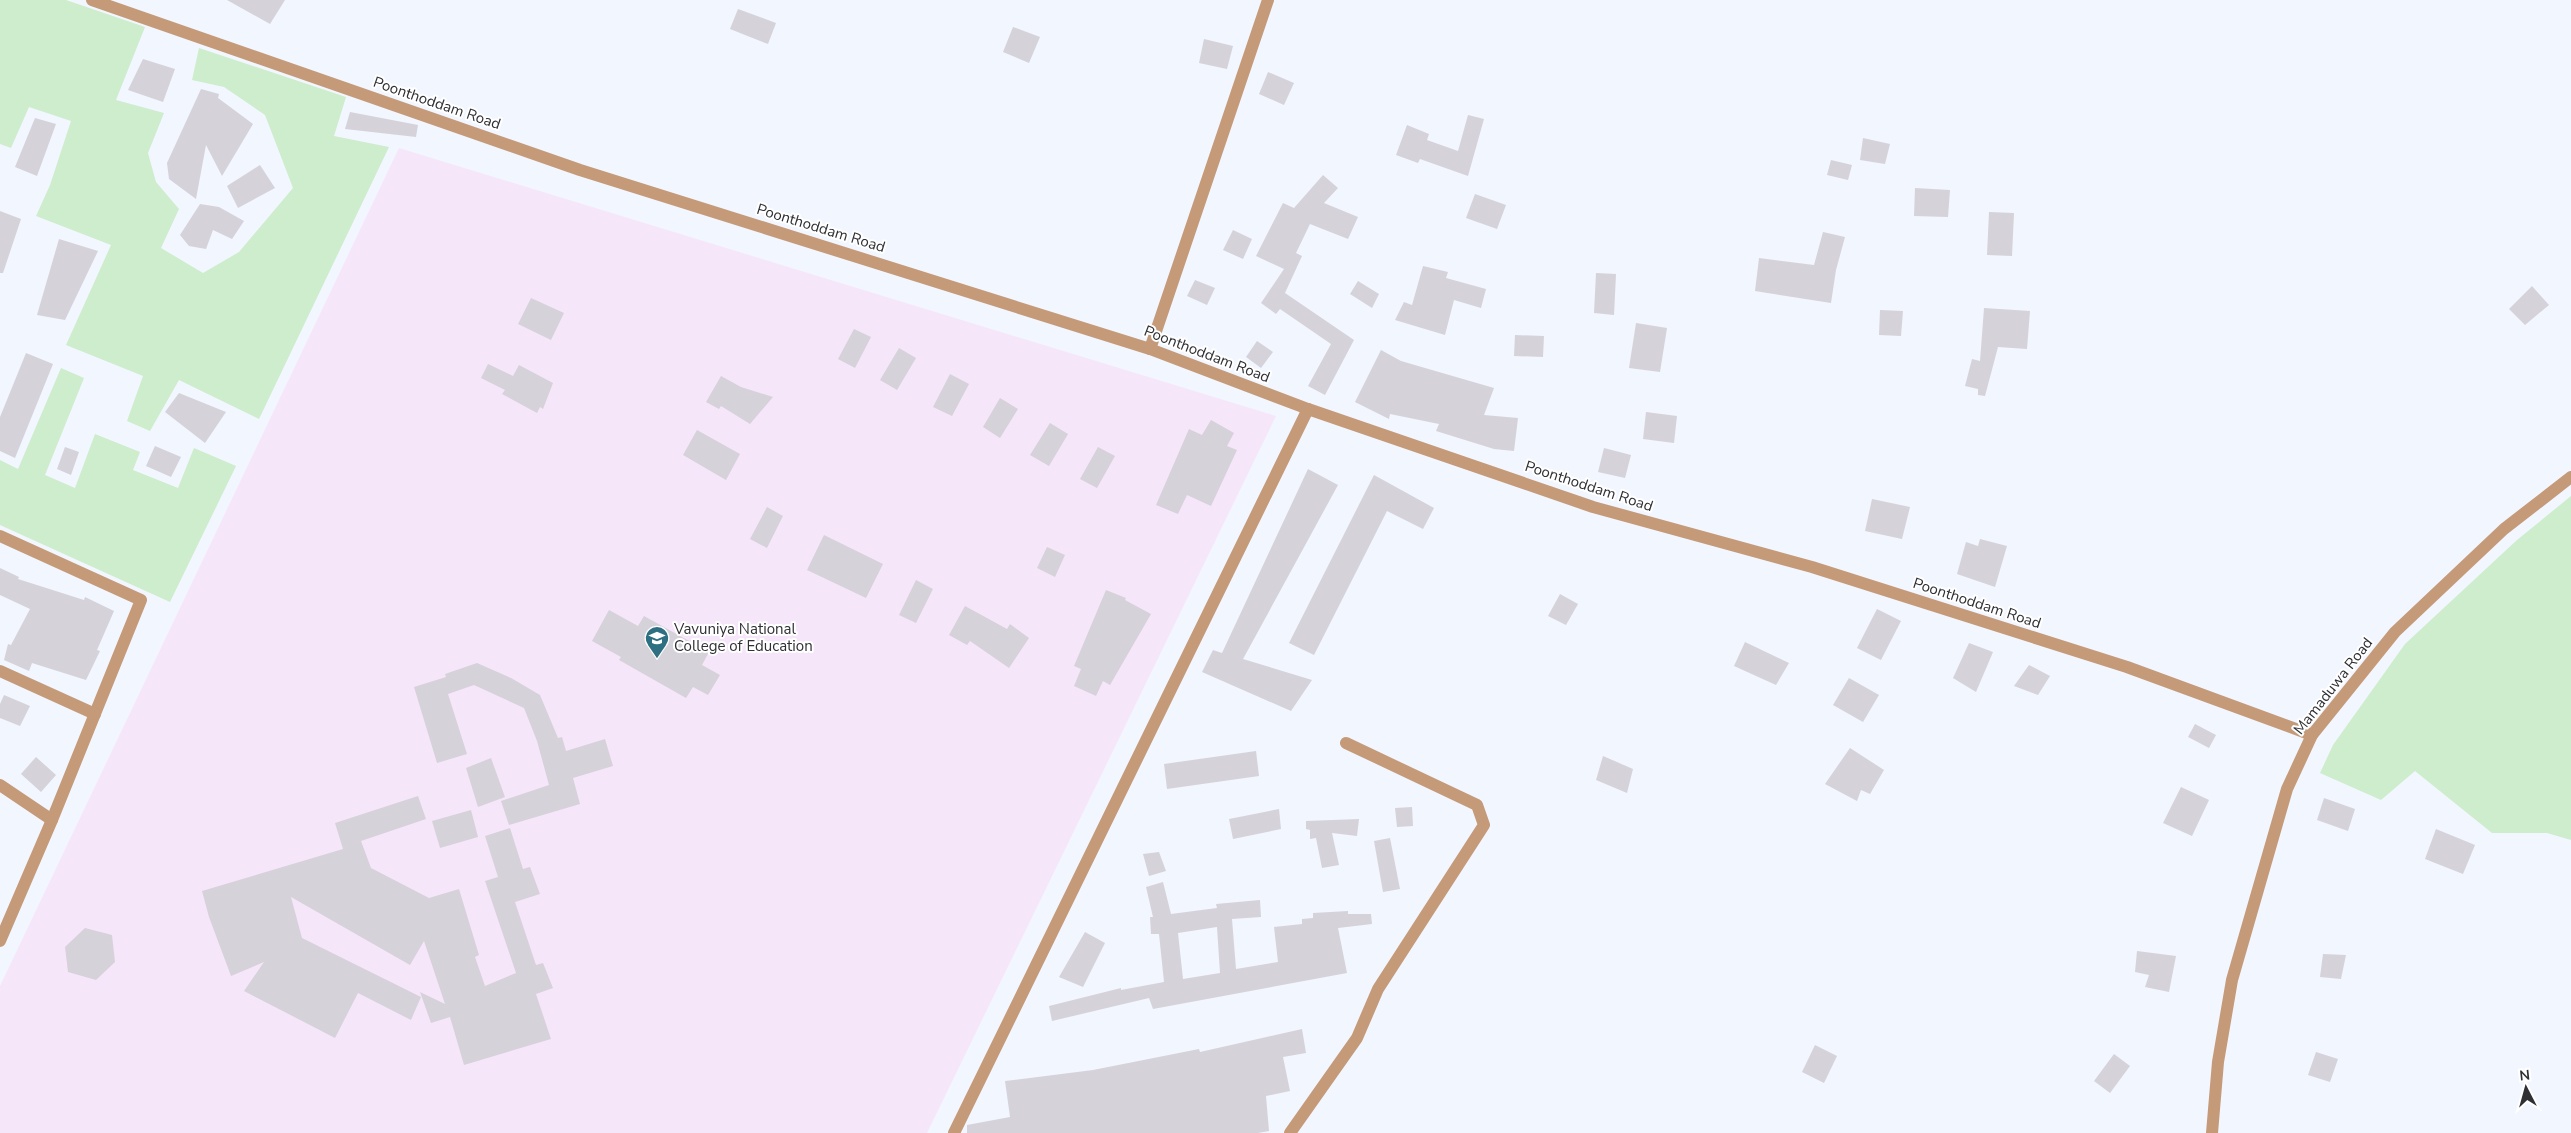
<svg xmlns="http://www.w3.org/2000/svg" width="2571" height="1133" viewBox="0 0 2571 1133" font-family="'Nunito Sans',sans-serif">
	<rect width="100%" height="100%" fill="#f2f6ff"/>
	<path fill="#f6e6f9" d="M399,148L1276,416L927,1133H0V986Z"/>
	<g fill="#cdedcc">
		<path d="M0,0H66L145,27L116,100L164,113L148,153L156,182L179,209L161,248L203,273L239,252L293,188L265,115L224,87L192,80L199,48L346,97L334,136L389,147L259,419L179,380L150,431L127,421L143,376L66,345L111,245L36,216L50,185L71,121L29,107L11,148L0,144Z"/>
		<path d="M61,368L84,378L45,475L75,488L95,434L140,452L133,470L178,488L194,448L236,466L170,602L0,525V460L18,469Z"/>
		<path d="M2571,496V840L2547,833H2492L2415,771L2381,800L2320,773L2333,745L2405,644L2517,540Z"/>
	</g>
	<g fill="#d5d2da" fill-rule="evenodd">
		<path d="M227,0H285L270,24Z"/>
		<path d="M738,9L776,23L768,44L730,29Z"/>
		<path d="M1013,27L1040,37L1029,63L1003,52Z"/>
		<path d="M1204,39L1233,46L1227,69L1199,63Z"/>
		<path d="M143,59L175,69L163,102L128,90Z"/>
		<path d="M1268,72L1294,83L1284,105L1259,94Z"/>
		<path d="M201,89L219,94L218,98L253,124L222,176L206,145L196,199L169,179L167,163Z"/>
		<path d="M350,112L418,125L416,137L345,129Z"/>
		<path d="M1468,115L1484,119L1468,176L1420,159L1418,163L1396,155L1407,125L1429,134L1427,140L1458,151Z"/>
		<path d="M35,118L56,124L37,176L15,167Z"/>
		<path d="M1863,138L1890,144L1885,164L1860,160Z"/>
		<path d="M1831,160L1852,165L1848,180L1827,175Z"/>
		<path d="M260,165L275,188L238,208L227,186Z"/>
		<path d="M1323,175L1338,188L1324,203L1358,217L1348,239L1310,224L1296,253L1302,256L1285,293L1354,340L1325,395L1308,386L1331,344L1280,309L1276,314L1261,303L1284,269L1256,256L1283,203L1294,208Z"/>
		<path d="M1915,188L1950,190L1948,217L1914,216Z"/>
		<path d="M1475,194L1506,205L1497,229L1466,218Z"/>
		<path d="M200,204L219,207L244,221L232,239L213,230L206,249L189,246L180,235Z"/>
		<path d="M0,211L21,219L3,273H0Z"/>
		<path d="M1989,212L2014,213L2012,256L1987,255Z"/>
		<path d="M1233,230L1252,239L1243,259L1223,250Z"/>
		<path d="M1823,232L1845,237L1836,270L1831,303L1755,291L1759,258L1814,265Z"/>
		<path d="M59,239L98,251L65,320L37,315Z"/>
		<path d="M1423,266L1448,272L1446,278L1486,289L1481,308L1454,300L1445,335L1395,320L1404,302L1412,305Z"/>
		<path d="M1596,273L1616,274L1614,315L1594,313Z"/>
		<path d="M1195,280L1215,288L1207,305L1187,296Z"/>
		<path d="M1358,281L1379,294L1372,308L1350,294Z"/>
		<path d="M2532,286L2549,305L2525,325L2509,309Z"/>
		<path d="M531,298L564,313L551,340L518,324Z"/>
		<path d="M1984,308L2030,311L2027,349L1998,347L1985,396L1978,395V389L1965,386L1972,359L1980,361Z"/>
		<path d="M1880,310L1903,311L1901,336L1879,335Z"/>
		<path d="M1636,323L1667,328L1660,372L1629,368Z"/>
		<path d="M854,329L871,337L855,368L838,359Z"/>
		<path d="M1515,335L1544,336L1543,357L1514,356Z"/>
		<path d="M1257,341L1273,352L1261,368L1246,357Z"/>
		<path d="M899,348L916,358L897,390L880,380Z"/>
		<path d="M1381,350L1401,361L1494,388L1484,415L1518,418L1514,451L1494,449L1436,431L1439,424L1390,414L1389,419L1355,402Z"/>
		<path d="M26,353L53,364L15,458L0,451V417Z"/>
		<path d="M488,364L513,376L519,365L553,383L543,409L540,407L537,413L502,394L505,390L481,378Z"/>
		<path d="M950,374L969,384L952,416L933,407Z"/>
		<path d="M721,376L741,387L773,397L750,424L721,406L719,409L706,402Z"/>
		<path d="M179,393L226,412L205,443L165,412Z"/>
		<path d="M1000,398L1018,409L1000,438L983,427Z"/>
		<path d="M1646,412L1677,416L1674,443L1643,439Z"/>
		<path d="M1211,420L1234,433L1227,446L1237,450L1211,506L1187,495L1178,514L1156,505L1189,429L1202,435Z"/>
		<path d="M1050,423L1068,434L1049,466L1030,455Z"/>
		<path d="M697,430L740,454L726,480L683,455Z"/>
		<path d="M155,446L181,457L171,477L146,466Z"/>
		<path d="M65,447L79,452L71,475L57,469Z"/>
		<path d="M1098,447L1115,456L1097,488L1080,479Z"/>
		<path d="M1604,448L1631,455L1625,478L1598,472Z"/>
		<path d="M1308,469L1338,485L1243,659L1312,680L1291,711L1202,672L1213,650L1222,653Z"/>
		<path d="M1374,475L1434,508L1423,529L1387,511L1314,655L1289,643Z"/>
		<path d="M1872,499L1910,507L1902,539L1865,531Z"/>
		<path d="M767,507L783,516L767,548L750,539Z"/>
		<path d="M824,535L883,564L866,598L807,570Z"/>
		<path d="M1980,539L2007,546L1995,587L1957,574L1966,542L1978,546Z"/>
		<path d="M1047,547L1065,555L1055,577L1037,568Z"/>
		<path d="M0,568L19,577L18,579L84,600L85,597L114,611L97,650L100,651L86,680L32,663L29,671L4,660L8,644L11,645L30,609L0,595Z"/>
		<path d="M916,580L933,589L916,623L899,615Z"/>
		<path d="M1106,590L1126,598L1125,600L1151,614L1110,685L1103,681L1096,696L1074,686L1081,669L1074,666Z"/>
		<path d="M1560,594L1578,604L1566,625L1548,616Z"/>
		<path d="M965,606L1007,629L1010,624L1029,638L1009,668L970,641L967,645L949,635Z"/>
		<path d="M1877,609L1901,621L1881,660L1857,648Z"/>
		<path d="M609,610L638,626L644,616L709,652L702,665L720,675L708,695L693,687L686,698L619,660L621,657L592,641Z"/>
		<path d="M1745,642L1789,663L1776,685L1734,666Z"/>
		<path d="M1969,643L1993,652L1976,692L1953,678Z"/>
		<path d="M477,663L511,678L540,695L558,738L562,737L566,751L605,739L613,766L573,778L580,804L509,825L501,801L549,785L537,741L524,708L474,685L448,694L467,754L437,763L414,687L446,677L445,674Z"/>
		<path d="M2029,665L2050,676L2038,695L2014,686Z"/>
		<path d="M1849,678L1879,695L1863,722L1833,705Z"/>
		<path d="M4,695L30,706L20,726L0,718V704Z"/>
		<path d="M2195,724L2216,735L2209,748L2188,737Z"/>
		<path d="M1850,748L1884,770L1870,794L1861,790L1857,801L1825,784Z"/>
		<path d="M1256,751L1259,776L1167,789L1164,764Z"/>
		<path d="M1603,756L1633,769L1627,793L1596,780Z"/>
		<path d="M36,757L56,775L41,792L21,774Z"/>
		<path d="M491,758L505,797L478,807L466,768Z"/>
		<path d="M2181,787L2209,800L2192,836L2163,823Z"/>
		<path d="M418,796L426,819L361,841L371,868L429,898L459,889L479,955L475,957L485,986L516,973L485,881L498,877L485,836L510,828L523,869L530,867L540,894L515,902L536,965L543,963L553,988L536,994L551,1039L464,1065L450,1017L431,1023L420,992L445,1004L424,941L410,965L291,897L302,938L421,997L411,1020L358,993L335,1038L244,991L264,962L231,976L209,917L202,891L343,849L335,823Z"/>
		<path d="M2324,798L2355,809L2348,831L2317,820Z"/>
		<path d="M1412,807L1413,826L1397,827L1395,808Z"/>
		<path d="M1279,809L1281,829L1233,839L1229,819Z"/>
		<path d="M471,810L478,837L440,848L432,821Z"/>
		<path d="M1359,819L1357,836L1332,833L1339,865L1322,868L1316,838L1310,839V830L1306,829V821Z"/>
		<path d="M2436,829L2475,845L2463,874L2425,859Z"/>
		<path d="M1390,838L1400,889L1383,892L1374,841Z"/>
		<path d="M1159,852L1166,871L1149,876L1143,854Z"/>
		<path d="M1163,882L1171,914L1217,908L1216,904L1260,900L1261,917L1232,919L1236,969L1278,962L1274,927L1302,924V919L1313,918V913L1348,911V914H1371L1372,924L1338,928L1347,973L1153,1009L1149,998L1052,1021L1049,1006L1121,988V990L1164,982L1159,934H1151L1150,917H1153L1146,887ZM1217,927L1220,973L1183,979L1178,933Z"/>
		<path d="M85,928L112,935L115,962L96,980L68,972L65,947Z"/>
		<path d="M1085,932L1105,943L1083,987L1059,977Z"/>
		<path d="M2137,951L2176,956L2169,992L2145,987L2149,975L2135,972Z"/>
		<path d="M2323,954L2346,955L2341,979L2320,977Z"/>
		<path d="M1302,1029L1306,1053L1283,1057L1290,1091L1266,1096L1269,1131L1258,1133H967V1125L1010,1117L1005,1081L1093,1070L1199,1049L1200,1052Z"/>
		<path d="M1815,1045L1837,1056L1824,1083L1802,1072Z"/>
		<path d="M2316,1052L2338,1059L2330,1082L2308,1075Z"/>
		<path d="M2114,1054L2130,1066L2110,1093L2094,1081Z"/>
	</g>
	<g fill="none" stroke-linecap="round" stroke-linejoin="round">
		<g stroke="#c49a79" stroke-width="12">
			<path d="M92,0L580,170L1150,349L1308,409L1593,507L1812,567L2127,667L2312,735"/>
			<path d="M1150,349L1268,0"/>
			<path d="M0,536L141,600L52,820L0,941"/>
			<path d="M0,671L95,714"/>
			<path d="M0,785L52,820"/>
			<path d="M954,1133L1308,409"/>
			<path d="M1290,1133L1357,1038L1378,989L1484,825L1477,805L1346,743"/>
			<path d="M2212,1133L2218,1062L2232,980L2287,789L2312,735L2395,632L2504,529L2571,477"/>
		</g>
	</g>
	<defs>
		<g id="university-pin" transform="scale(1.25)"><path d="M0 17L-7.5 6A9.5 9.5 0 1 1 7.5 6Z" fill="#2e7082" stroke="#fff"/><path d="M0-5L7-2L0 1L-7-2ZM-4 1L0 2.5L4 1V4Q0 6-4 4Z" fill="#fff"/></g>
	</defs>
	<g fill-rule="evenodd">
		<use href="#university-pin" x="657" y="638"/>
	</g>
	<g text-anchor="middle" stroke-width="4" stroke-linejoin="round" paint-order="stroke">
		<g font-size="15" fill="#2f3034" stroke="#fff">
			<text transform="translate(437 103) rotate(19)" y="5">Poonthoddam Road</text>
			<text transform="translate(821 228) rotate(17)" y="5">Poonthoddam Road</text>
			<text transform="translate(1207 354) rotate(21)" y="5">Poonthoddam Road</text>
			<text transform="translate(1589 486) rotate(18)" y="5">Poonthoddam Road</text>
			<text transform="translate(1977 603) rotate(18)" y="5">Poonthoddam Road</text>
			<text transform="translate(2333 686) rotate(-52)" y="5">Mamaduwa Road</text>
		</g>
		<g font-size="15" fill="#2f3034" stroke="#fff" text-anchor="start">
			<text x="674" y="634">Vavuniya National<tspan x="674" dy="17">College of Education</tspan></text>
		</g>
	</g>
	<g transform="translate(2526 1088) rotate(354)" stroke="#ffffff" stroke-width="4" paint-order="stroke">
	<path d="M0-4L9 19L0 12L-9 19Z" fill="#2f3034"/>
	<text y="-8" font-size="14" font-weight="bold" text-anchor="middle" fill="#2f3034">N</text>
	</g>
</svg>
